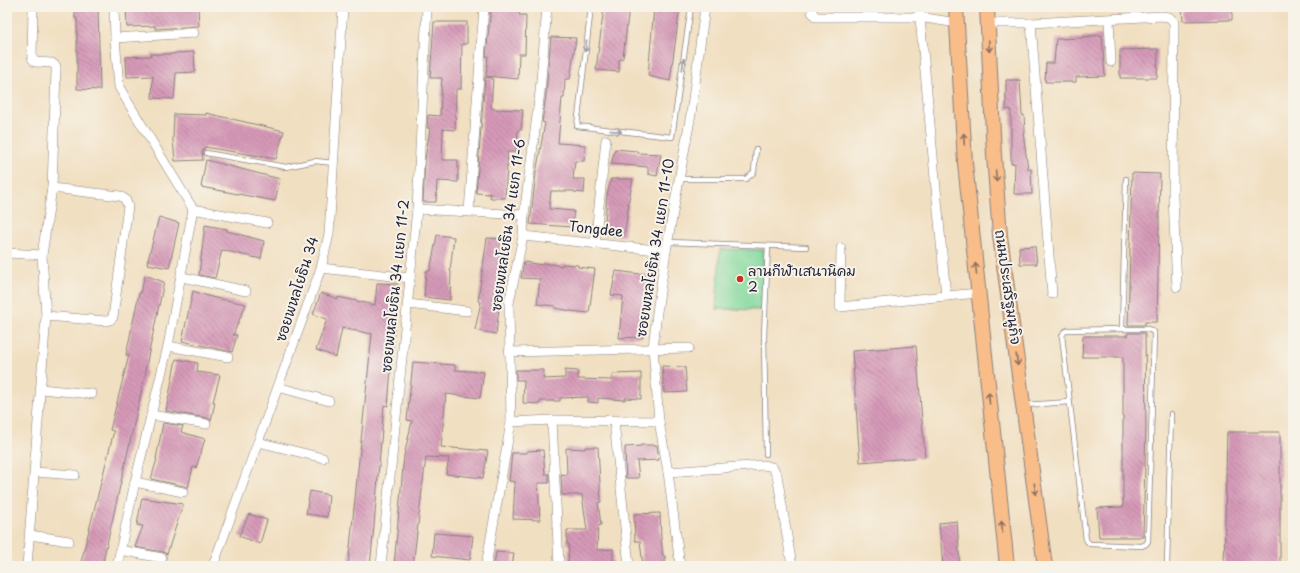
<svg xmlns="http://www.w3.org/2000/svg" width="1300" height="573" viewBox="0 0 1300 573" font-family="'Playpen Sans','Playpen Sans Thai',sans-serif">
	<defs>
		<pattern id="building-back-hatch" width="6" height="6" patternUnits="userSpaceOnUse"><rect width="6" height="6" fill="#d69ab8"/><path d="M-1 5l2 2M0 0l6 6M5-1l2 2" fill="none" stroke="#ad7d97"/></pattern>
	</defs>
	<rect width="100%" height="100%" fill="#f7f3e8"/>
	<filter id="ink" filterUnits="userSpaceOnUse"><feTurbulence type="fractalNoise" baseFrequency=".025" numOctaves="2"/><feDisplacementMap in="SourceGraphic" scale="8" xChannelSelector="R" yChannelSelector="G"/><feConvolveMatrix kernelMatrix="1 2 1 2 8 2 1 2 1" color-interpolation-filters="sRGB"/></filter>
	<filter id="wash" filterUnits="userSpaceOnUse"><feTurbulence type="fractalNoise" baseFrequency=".012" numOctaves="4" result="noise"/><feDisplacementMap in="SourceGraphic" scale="16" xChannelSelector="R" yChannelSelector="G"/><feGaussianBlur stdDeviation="0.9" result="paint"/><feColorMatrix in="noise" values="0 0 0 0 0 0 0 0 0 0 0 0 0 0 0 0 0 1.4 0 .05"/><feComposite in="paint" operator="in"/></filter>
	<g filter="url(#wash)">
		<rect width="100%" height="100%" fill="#f1dfc1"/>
		<path fill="#81d89c" stroke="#527d6c" d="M720,249L764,250L762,310L716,309Z"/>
		<g id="blocks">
			<g fill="url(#building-back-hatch)">
				<path d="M75,7H98L100,90L77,89V18H75Z"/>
				<path d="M126,7H198L199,26L155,29V26L127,27Z"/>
				<path d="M491,7H520L519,15H526L525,54H519L518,79L486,76L488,56H486Z"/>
				<path d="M604,7H629L623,58L619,60V72L596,70Z"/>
				<path d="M654,7H680L670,81L648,76Z"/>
				<path d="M1182,7H1232V20L1183,21Z"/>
				<path d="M434,22H467V44H462L461,89H456L455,130L443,129L442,160H458V182L437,181L436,202H423L425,160L430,128H427L428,115L440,116L442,78H430Z"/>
				<path d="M1102,35L1105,76L1076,77V82H1045L1046,63H1054L1056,39L1082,38V37Z"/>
				<path d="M551,37L576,38L570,79H565L564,98H562L558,143L585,145L584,161H575L573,179H585L584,193L574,192V191H551L549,209L574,211L572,227L530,224L536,173L545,123L542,122L546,96Z"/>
				<path d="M1158,49L1157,78H1120V50Z"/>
				<path d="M194,52L195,72L176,73L174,99L152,98L153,76L127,77L126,57L151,56V54H174L175,53Z"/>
				<path d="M485,77L493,78L491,107L493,109L523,110L521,130H518L516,152H507L508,166H507L505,198H490L491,194L476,193Z"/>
				<path d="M1006,80H1020L1022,115H1024L1025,132H1023L1028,169H1031L1032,194H1014L1015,163L1011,164V109L1006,110Z"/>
				<path d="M206,113L284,131L276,159L205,147L202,152L203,160L175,161L173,140L174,114L206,115Z"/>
				<path d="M615,149L637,151L638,153L661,154L657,176L648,174V167L611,164Z"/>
				<path d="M206,160L280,179L275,201L201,187Z"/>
				<path d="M1132,173L1160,174L1157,322H1145V325H1128Z"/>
				<path d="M611,179H633L628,204H629L624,236L602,234L604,220L605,221L607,195Z"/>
				<path d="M159,217L179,223L169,268L147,264Z"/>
				<path d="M205,225L227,229V231L264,241L261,259L222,250L215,278L199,275Z"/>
				<path d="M437,235L454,237L450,271H451L450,300L424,297L426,271H430Z"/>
				<path d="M487,238L507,239L496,334L475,330L481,302L478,301Z"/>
				<path d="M1035,246L1037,264H1020L1019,247Z"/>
				<path d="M524,262L542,265L543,263L562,266V264L578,265V267L595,269L589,313L571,311L555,308V306L537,304L540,279L521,278Z"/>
				<path d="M616,271L648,275L645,299L644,298L643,337L619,338L623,296L611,295Z"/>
				<path d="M145,275L164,282L145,371H146L102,566H80L114,431L110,430L129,355H126L139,293L140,294Z"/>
				<path d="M377,283L398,284L388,406L384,405L374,526L370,566H348L372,334L342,328L336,357L316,350L327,319L313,314L321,293L338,299V297L375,305Z"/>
				<path d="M193,291L211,297L246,304L233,335H237L232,352L182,341Z"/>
				<path d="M1128,333H1145L1146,427L1143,537H1099L1097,508L1123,507V357H1082L1083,336H1127Z"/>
				<path d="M916,346L925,457L860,462L852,351Z"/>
				<path d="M176,359L198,363L197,372L220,375L213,402H215L211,421L207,418L166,411Z"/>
				<path d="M413,362L455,365V370L484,372L480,398L446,394L441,447L488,451L483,478L446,474L449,458L426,457L413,566H394L404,456L412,421L407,420Z"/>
				<path d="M662,366L685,367L687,392L664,393Z"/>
				<path d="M516,370H544L543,379L565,378V370L578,371V379L612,380V374L641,373V399L625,398V400L598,398V403L588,402V397L560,398V401H540V404L523,403L524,380H516Z"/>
				<path d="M163,423L183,426L181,432L205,439L196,468L193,467L188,488L184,486L151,479L157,459H156Z"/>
				<path d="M1227,432H1280V566H1224Z"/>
				<path d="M641,445H657L659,460L637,461L639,478H626L625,447L641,446Z"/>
				<path d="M585,447H598L601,502L598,503L601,525L598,526L597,550L613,549V566H568L569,544H567V530H587L582,495H562L561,474L567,475L566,448L585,449Z"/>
				<path d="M543,450L545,474H549V483H538L540,520L513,519L515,482L509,481L512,453H527V451Z"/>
				<path d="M310,491L329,495L327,517L306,514Z"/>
				<path d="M142,498L183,504L167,554L163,552L135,547L143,526L137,525Z"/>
				<path d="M660,513L661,539L663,556H665V566H643L640,541H635L634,514Z"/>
				<path d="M249,514L267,520L260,544L239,536Z"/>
				<path d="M957,521L960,566H943L939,523Z"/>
				<path d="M434,533L473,536L470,560L432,556Z"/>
				<path d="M496,552L514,553L512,566H494Z"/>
			</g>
		</g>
	</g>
	<g filter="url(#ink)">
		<use href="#blocks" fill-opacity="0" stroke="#8a807e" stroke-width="1"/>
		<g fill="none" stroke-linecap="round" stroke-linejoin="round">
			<g stroke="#8a807e" stroke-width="6">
				<g id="service">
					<path d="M591,7L577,126L672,137L691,7"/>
					<path d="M206,153L286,167L315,161L334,163"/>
					<path d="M680,179H746L754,172L756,149"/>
					<path d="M669,242L806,247"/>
					<path d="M1122,329H1148L1154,332V334L1148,541L1146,544L1142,546L1090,544L1086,540L1062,336L1064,332L1068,330Z"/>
					<path d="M1122,329L1126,179"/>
					<path d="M1025,405L1070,402"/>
					<path d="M766,454L764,336L768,246"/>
					<path d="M1167,566L1171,414"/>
				</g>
			</g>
			<g stroke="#8a807e" stroke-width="10">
				<g id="minor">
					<path d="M114,7L115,38L119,87L129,104L193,209L168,346L135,482L117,566"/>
					<path d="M812,7V12L816,17H919L957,23"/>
					<path d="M919,7L946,296L979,293"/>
					<path d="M1109,19L1111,62"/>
					<path d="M987,23H1031L1162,16L1169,17L1174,22L1173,197L1177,287"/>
					<path d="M1031,23L1052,294"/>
					<path d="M115,38L194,33"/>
					<path d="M193,209L267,223"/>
					<path d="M417,209L524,215"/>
					<path d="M469,211L484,7"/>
					<path d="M523,236L666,251"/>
					<path d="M595,244L606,140"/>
					<path d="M841,248L840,307L946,296"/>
					<path d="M7,253L42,255"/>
					<path d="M321,268L410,278"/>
					<path d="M182,277L246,291"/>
					<path d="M408,304L467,311"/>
					<path d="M46,316L106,321L110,320L113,317L128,206L125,199L120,196L52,188"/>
					<path d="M168,346L228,357"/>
					<path d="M509,352L689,348"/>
					<path d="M278,387L329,401"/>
					<path d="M41,389L92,394"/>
					<path d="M151,415L206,424"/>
					<path d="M552,420L559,566"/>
					<path d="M614,421L629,566"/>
					<path d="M511,422L552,420L659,421"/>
					<path d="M258,442L323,458"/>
					<path d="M35,472L75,475"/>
					<path d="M668,472L764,465L772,467L777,475L792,566"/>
					<path d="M135,482L183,492"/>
					<path d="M30,535L69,541"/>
					<path d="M120,550L162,558"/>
					<path d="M27,566L46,316L42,255L52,188L56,71V66L52,63L35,62L32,58L33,7"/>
					<path d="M213,566L321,268L329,234L343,7"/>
					<path d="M381,566L417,209L427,7"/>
					<path d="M486,566L511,422L509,303L523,236L524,215L540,92L547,7"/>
					<path d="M680,566L668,472L659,421L653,348L657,312L666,251L691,114L705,7"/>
				</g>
			</g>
			<g stroke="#8a807e" stroke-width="16">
				<g id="primary">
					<path d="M956,7L965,163L1007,566"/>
					<path d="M987,7L994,155L1000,236L1045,566"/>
				</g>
			</g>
			<use href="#service" stroke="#fff" stroke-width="4.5"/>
			<use href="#minor" stroke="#fff" stroke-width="9"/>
			<use href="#primary" stroke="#f8bd89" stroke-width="14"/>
		</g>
		<defs><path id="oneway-shaft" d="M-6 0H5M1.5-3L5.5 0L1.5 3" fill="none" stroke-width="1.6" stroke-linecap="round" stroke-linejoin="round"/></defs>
		<g stroke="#9c9ca7">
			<use href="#oneway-shaft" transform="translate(586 46) rotate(96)"/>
			<use href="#oneway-shaft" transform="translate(683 64) rotate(-82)"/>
			<use href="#oneway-shaft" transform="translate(616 131) rotate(7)"/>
		</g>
		<g stroke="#8d7062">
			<use href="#oneway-shaft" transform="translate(989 46) rotate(87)"/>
			<use href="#oneway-shaft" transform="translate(964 139) rotate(-93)"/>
			<use href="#oneway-shaft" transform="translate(996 176) rotate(86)"/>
			<use href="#oneway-shaft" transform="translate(976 269) rotate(-96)"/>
			<use href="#oneway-shaft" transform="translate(1017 360) rotate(82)"/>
			<use href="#oneway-shaft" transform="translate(989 398) rotate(-96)"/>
			<use href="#oneway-shaft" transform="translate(1035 489) rotate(83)"/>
			<use href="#oneway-shaft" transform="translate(1002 527) rotate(-96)"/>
		</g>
	</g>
	<circle fill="#c8321e" stroke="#f7f3e8" stroke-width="1.5" cx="740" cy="279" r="4"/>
	<g text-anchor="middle" stroke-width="4" stroke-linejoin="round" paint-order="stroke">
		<g font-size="14" fill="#22223b" stroke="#f7f3e8">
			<text transform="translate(508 225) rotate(-82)" y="5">ซอยพหลโยธิน 34 แยก 11-6</text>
			<text transform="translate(596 229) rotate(6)" y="5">Tongdee</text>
			<text transform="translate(655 248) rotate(-81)" y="5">ซอยพหลโยธิน 34 แยก 11-10</text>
			<text transform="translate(395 286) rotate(-84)" y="5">ซอยพหลโยธิน 34 แยก 11-2</text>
			<text transform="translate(1008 287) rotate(82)" y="5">ถนนประเสริฐมนูกิจ</text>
			<text transform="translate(297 289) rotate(-72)" y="5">ซอยพหลโยธิน 34</text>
		</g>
		<g font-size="14" fill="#22223b" stroke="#f7f3e8" text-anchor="start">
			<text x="748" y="276">ลานกีฬาเสนานิคม<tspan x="748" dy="16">2</tspan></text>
		</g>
	</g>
	<rect width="1300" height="573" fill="none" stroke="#f7f3e8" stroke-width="24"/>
</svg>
